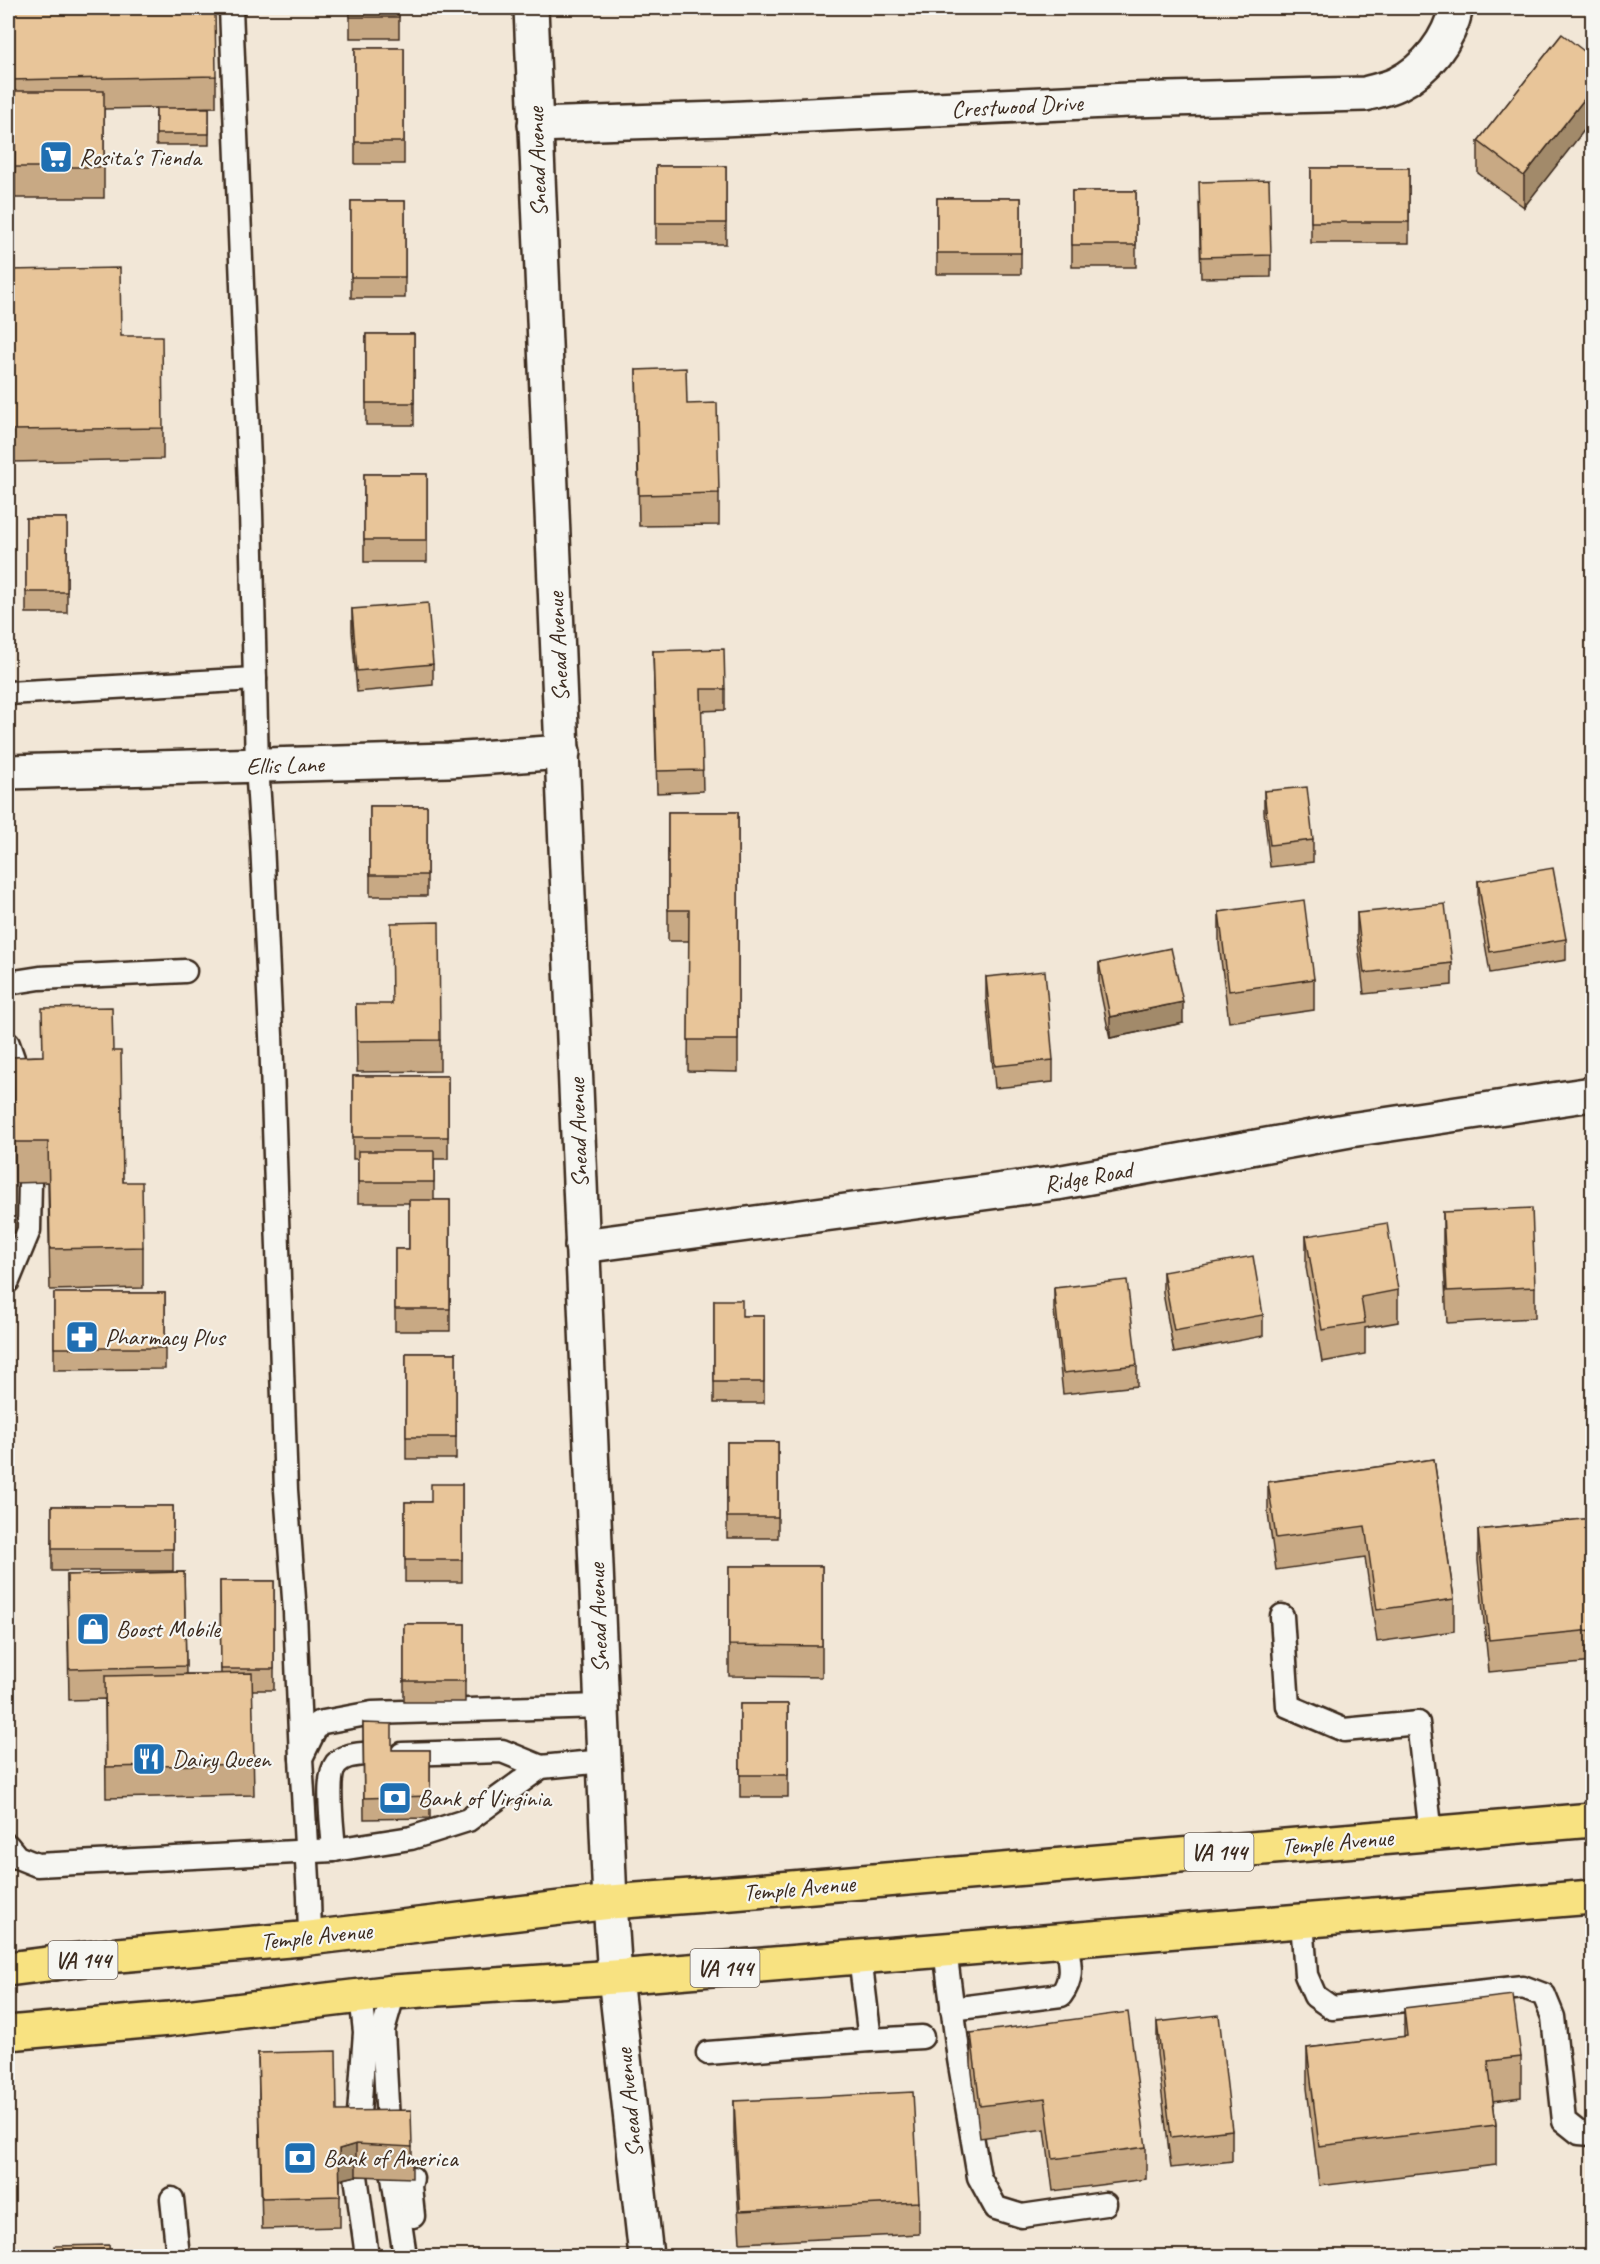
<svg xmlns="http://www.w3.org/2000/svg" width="1600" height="2264" viewBox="0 0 1600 2264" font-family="Caveat,sans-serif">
	<rect width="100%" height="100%" fill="#f2e7d7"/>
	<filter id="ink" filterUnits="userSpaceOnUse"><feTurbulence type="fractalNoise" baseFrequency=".0167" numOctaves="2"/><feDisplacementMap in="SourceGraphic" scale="12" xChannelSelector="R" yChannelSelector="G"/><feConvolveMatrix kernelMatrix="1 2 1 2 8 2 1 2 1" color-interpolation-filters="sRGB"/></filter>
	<g filter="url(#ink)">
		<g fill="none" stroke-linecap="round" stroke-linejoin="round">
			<g stroke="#3b2a1e" stroke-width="27">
				<g id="lane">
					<path d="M231,8L251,512L257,766L262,842L271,1035L286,1490L295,1612L301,1758"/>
					<path d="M8,693L255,679"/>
					<path d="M8,983L40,978L185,971"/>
					<path d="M8,1044L24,1090"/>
					<path d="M8,1281L29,1230L30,1182"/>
					<path d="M1282,1616L1288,1706L1344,1730L1418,1723L1431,1834"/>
					<path d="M402,1754L502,1751L541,1767"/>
					<path d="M8,1846L17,1857L37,1865L334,1850L411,1838L468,1820L541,1767L604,1761"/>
					<path d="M334,1850C333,1830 325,1778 336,1764C343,1756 353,1755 363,1754"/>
					<path d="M1302,1921L1306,1975L1315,1996L1332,2008L1523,1987L1544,1995L1553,2017L1564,2121L1579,2133L1592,2134"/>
					<path d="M310,1937L309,1897L301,1758L318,1723L372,1713L601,1706"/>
					<path d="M945,1950L959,2059L979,2177L996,2208L1022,2216L1105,2204"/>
					<path d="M952,2009L1061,1995C1075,1976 1069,1962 1066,1940"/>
					<path d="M870,2040L922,2037"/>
					<path d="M708,2053L870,2040L860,1957"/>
					<path d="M389,2140L383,2030L394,1992"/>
					<path d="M357,2141L365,2032L361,1995"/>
					<path d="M356,2176L367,2256"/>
					<path d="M393,2177L405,2256"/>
					<path d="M412,2178L410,2186L413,2216"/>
					<path d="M172,2199L178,2256"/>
				</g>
			</g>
			<g stroke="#3b2a1e" stroke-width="38">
				<g id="street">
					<path d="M531,8L610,1902L615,1977L646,2256"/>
					<path d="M535,125L722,119L1129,100L1365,94C1375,91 1387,89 1397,84C1427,69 1449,40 1456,8"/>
					<path d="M8,772L449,760L563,752"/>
					<path d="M582,1246L1057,1183L1350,1130L1592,1094"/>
				</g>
			</g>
			<g stroke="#3b2a1e" stroke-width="38">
				<g id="primary">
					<path d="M8,1969L118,1955L301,1939L610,1902L732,1893L1592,1820"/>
					<path d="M8,2033L169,2019L394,1992L615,1977L1592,1897"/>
				</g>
			</g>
			<use href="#lane" stroke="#f6f6f2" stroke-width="22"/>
			<use href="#street" stroke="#f6f6f2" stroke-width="33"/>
			<use href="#primary" stroke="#f8e281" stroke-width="33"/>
		</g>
		<g fill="#c8a984" stroke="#3b2a1e" stroke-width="1.5">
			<path d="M8,8L216,76V107L178,108H209V145H156V108L104,109V198H15V111H8Z"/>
			<rect x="350" y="8" width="49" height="30"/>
			<path d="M1562,34L1524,207L1478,173V141Z"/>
			<rect x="355" y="48" width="49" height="116"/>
			<rect x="656" y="166" width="70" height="78"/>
			<rect x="1311" y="168" width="98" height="75"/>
			<rect x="1072" y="191" width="64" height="76"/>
			<rect x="937" y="198" width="84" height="76"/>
			<rect x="351" y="201" width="54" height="97"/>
			<path d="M1199,203L1271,255V277L1201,278Z"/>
			<path d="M8,270L121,336L163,428V459L11,462Z"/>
			<rect x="366" y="334" width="48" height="91"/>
			<path d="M636,370L687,404L719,493V525L639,526Z"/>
			<rect x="364" y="474" width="63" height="88"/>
			<rect x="26" y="518" width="41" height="95"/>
			<path d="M352,609L433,664V685L357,692L352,631Z"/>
			<path d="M653,651L725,689V710L701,711L703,791L657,793Z"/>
			<path d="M1264,791L1313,840V862L1270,867L1264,812Z"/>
			<rect x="370" y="806" width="57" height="90"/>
			<path d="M668,812H738V1072L688,1071L689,941H668Z"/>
			<path d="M1478,881L1566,939V960L1490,973L1478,902Z"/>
			<path d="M1219,912L1314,979V1010L1229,1022L1219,944Z"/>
			<path d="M1357,913L1452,963V985L1364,994L1357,935Z"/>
			<path d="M1099,963L1183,1023L1110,1038L1099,985Z"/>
			<path d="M986,977L1053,1060V1082L995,1088L986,998Z"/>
			<path d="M356,1004L440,1040V1071L357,1072Z"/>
			<path d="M113,1051L123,1182L143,1247V1288L50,1290L48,1182L15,1183L13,1057L42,1056Z"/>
			<path d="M353,1076H448V1159H434V1200H450V1331H395V1249H409V1203H358V1159H353Z"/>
			<path d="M1443,1212L1535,1287V1318L1447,1323L1443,1243Z"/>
			<path d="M1306,1236L1398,1290V1322L1365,1328V1354L1322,1362L1306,1267Z"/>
			<path d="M1163,1272L1263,1315V1336L1174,1353L1163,1293Z"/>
			<path d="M1054,1288L1137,1365V1386L1063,1394L1054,1310Z"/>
			<path d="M54,1293H165V1369L54,1370Z"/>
			<path d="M714,1300L742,1316H764V1403H714Z"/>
			<rect x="406" y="1353" width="50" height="106"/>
			<rect x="727" y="1442" width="51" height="96"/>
			<path d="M1434,1459L1454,1599V1631L1377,1642L1365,1557L1276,1570L1268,1513V1482Z"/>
			<path d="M462,1484V1582H405V1502H431Z"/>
			<rect x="52" y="1506" width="121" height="65"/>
			<path d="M1593,1518V1662L1489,1672L1478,1561V1530Z"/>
			<path d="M729,1566H822V1677L729,1676Z"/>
			<path d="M184,1572L186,1674H221L220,1581H274V1690H252L254,1795L106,1798L105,1699L69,1700L67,1575Z"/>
			<rect x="404" y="1624" width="61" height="78"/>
			<rect x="740" y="1704" width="48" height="93"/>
			<path d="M363,1723L392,1750H430V1818L364,1819Z"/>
			<path d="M1404,2008L1521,2057V2097L1493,2101L1496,2125V2165L1319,2186L1307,2088V2048L1404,2037Z"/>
			<path d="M1157,2022L1232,2130V2161L1171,2168L1157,2054Z"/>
			<path d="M971,2033L1146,2147V2179L1053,2191L1045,2129L980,2138L971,2064Z"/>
			<path d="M258,2053L337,2111L412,2147V2178L356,2176L340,2180V2227L262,2229Z"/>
			<path d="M734,2101L919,2202V2234L740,2243L734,2133Z"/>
		</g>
		<g fill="#a28a6b" stroke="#3b2a1e" stroke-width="1.5">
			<path d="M1593,88V119L1524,207V176Z"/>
			<path d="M1183,1002V1023L1110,1038V1017Z"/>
			<path d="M356,2144V2176L339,2180V2149Z"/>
		</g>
		<g fill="#e8c599" stroke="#3b2a1e" stroke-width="1.5">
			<path d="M8,8H215L216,76L8,80Z"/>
			<rect x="350" y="8" width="49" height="9"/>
			<path d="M1562,34L1593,58V88L1524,176L1478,141Z"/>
			<rect x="355" y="48" width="49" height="94"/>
			<rect x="15" y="91" width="89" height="76"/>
			<rect x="156" y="108" width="53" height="26"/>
			<rect x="656" y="166" width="70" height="57"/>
			<rect x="1311" y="168" width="98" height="54"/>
			<path d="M1269,180L1271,255L1201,257L1199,182Z"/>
			<rect x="1072" y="191" width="64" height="54"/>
			<rect x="937" y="198" width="84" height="55"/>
			<rect x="351" y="201" width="54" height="76"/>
			<path d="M120,268L121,336H162L163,428L11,430L8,270Z"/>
			<rect x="366" y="334" width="48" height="69"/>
			<path d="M686,368L687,404L717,403L719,493L639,495L636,370Z"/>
			<rect x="364" y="474" width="63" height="66"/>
			<rect x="26" y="518" width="41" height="74"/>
			<path d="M428,603L433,664L357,671L352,609Z"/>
			<path d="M724,649L725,689H701L703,770L657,771L653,651Z"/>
			<path d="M1307,787L1313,840L1270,845L1264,791Z"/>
			<rect x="370" y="806" width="57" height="69"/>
			<path d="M668,812H738V1040H688L689,910H668Z"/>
			<path d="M1553,868L1566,939L1490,952L1478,881Z"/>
			<path d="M1304,900L1314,979L1229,991L1219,912Z"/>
			<path d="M1445,904L1452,963L1364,973L1357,913Z"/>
			<path d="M439,922L440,1040L357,1041L356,1004H392L391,923Z"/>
			<path d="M1171,948L1183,1002L1110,1017L1099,963Z"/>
			<path d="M1045,971L1053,1060L995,1066L986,977Z"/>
			<path d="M112,1007L113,1051H121L123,1182H142L143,1247L50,1249L48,1142H15L13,1057L43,1056L42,1008Z"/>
			<rect x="353" y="1076" width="95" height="61"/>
			<rect x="358" y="1151" width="76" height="31"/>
			<path d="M409,1200H450V1309H395V1249H409Z"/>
			<path d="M1532,1208L1535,1287L1447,1291L1443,1212Z"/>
			<path d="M1387,1223L1398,1290L1361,1297L1365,1323L1322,1330L1306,1236Z"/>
			<path d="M1253,1256L1263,1315L1174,1331L1163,1272Z"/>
			<path d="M1127,1280L1137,1365L1063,1373L1054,1288Z"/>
			<rect x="54" y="1293" width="111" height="55"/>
			<path d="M714,1300H742V1316H764V1382H714Z"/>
			<rect x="406" y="1353" width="50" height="84"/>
			<rect x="727" y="1442" width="51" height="75"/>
			<path d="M1434,1459L1454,1599L1377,1610L1365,1526L1276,1538L1268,1482Z"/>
			<path d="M431,1484H462V1560H405V1502H431Z"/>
			<rect x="52" y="1506" width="121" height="43"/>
			<path d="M1593,1518V1630L1489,1640L1478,1530Z"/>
			<path d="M729,1566H822V1646L729,1645Z"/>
			<path d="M184,1572L186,1666L69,1669L67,1575Z"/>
			<path d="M220,1581H274V1669H221Z"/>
			<rect x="404" y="1624" width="61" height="57"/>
			<path d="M252,1673L254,1764L106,1767L105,1676Z"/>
			<rect x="740" y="1704" width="48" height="71"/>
			<path d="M363,1723L392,1724V1750H430V1796L364,1798Z"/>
			<path d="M1513,1995L1521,2057L1488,2061L1496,2125L1319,2146L1307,2048L1407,2036L1404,2008Z"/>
			<path d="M1128,2012L1146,2147L1053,2159L1045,2098L980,2106L971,2033Z"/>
			<path d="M1219,2015L1232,2130L1171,2137L1157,2022Z"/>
			<path d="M336,2051L337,2111L411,2110L412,2147L356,2144L339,2149L340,2196L262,2198L258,2053Z"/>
			<path d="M913,2092L919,2202L740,2211L734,2101Z"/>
			<path d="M109,2245L110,2256H56L55,2246Z"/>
		</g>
	</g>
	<defs>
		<g id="supermarket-square" transform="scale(1.725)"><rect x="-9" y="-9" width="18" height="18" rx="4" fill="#1f6fb2" stroke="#f6f6f2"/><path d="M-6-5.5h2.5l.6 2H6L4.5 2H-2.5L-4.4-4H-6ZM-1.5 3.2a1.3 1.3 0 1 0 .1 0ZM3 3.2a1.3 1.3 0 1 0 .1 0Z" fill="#fff"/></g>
		<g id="pharmacy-square" transform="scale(1.725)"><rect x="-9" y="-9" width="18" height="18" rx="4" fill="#1f6fb2" stroke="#f6f6f2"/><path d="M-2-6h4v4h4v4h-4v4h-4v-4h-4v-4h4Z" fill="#fff"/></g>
		<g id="shop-square" transform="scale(1.725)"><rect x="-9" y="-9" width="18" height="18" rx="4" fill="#1f6fb2" stroke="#f6f6f2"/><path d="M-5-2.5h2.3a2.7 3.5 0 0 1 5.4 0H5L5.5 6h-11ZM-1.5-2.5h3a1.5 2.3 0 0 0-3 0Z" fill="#fff"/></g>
		<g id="restaurant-square" transform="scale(1.725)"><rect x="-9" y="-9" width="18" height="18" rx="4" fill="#1f6fb2" stroke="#f6f6f2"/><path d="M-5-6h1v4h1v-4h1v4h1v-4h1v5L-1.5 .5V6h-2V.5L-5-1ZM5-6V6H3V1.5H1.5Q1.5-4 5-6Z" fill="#fff"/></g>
		<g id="bank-square" transform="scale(1.725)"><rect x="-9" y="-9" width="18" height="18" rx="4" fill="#1f6fb2" stroke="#f6f6f2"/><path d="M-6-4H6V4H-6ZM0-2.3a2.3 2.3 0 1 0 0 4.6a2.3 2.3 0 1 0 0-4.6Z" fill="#fff"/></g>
	</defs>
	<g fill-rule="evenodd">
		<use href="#supermarket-square" x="56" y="157"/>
		<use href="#pharmacy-square" x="82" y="1337"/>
		<use href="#shop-square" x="93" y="1629"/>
		<use href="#restaurant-square" x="149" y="1759"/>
		<use href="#bank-square" x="395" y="1798"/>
		<use href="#bank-square" x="300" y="2158"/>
	</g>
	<g text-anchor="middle" stroke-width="4.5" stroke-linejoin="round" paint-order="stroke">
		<g fill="#f6f6f2" stroke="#73675e" stroke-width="1.5">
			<rect x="1184.5" y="1833" width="69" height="38" rx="4.5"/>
			<rect x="48.5" y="1941" width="69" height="38" rx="4.5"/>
			<rect x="690.5" y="1949" width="69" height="38" rx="4.5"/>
		</g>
		<g font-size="22" font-weight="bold" fill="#3b2a1e">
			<text x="1219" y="1860">VA 144</text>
			<text x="83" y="1968">VA 144</text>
			<text x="725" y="1976">VA 144</text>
		</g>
		<g font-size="24" fill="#3b2a1e" stroke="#f6f6f2">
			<text transform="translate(1017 106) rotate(-3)" y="8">Crestwood Drive</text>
			<text transform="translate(537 162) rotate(-92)" y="8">Snead Avenue</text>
			<text transform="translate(558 647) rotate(-93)" y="8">Snead Avenue</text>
			<text transform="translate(285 765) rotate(-2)" y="8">Ellis Lane</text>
			<text transform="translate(578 1133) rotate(-92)" y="8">Snead Avenue</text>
			<text transform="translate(1088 1177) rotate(-10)" y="8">Ridge Road</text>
			<text transform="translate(598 1618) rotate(-92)" y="8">Snead Avenue</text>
			<text transform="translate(1337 1842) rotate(-5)" y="8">Temple Avenue</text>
			<text transform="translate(799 1888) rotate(-5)" y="8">Temple Avenue</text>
			<text transform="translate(316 1936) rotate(-6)" y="8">Temple Avenue</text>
			<text transform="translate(629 2103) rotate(-96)" y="8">Snead Avenue</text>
		</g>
		<g font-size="24" fill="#3b2a1e" stroke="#f6f6f2" text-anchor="start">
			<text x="79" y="165">Rosita's Tienda</text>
			<text x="105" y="1345">Pharmacy Plus</text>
			<text x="116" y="1637">Boost Mobile</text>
			<text x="172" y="1767">Dairy Queen</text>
			<text x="418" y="1806">Bank of Virginia</text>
			<text x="323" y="2166">Bank of America</text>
		</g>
	</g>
	<rect width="1600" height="2264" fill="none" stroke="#f6f6f2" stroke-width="30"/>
	<rect x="15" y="15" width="1570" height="2234" fill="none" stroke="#3b2a1e" stroke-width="2" filter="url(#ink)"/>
</svg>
